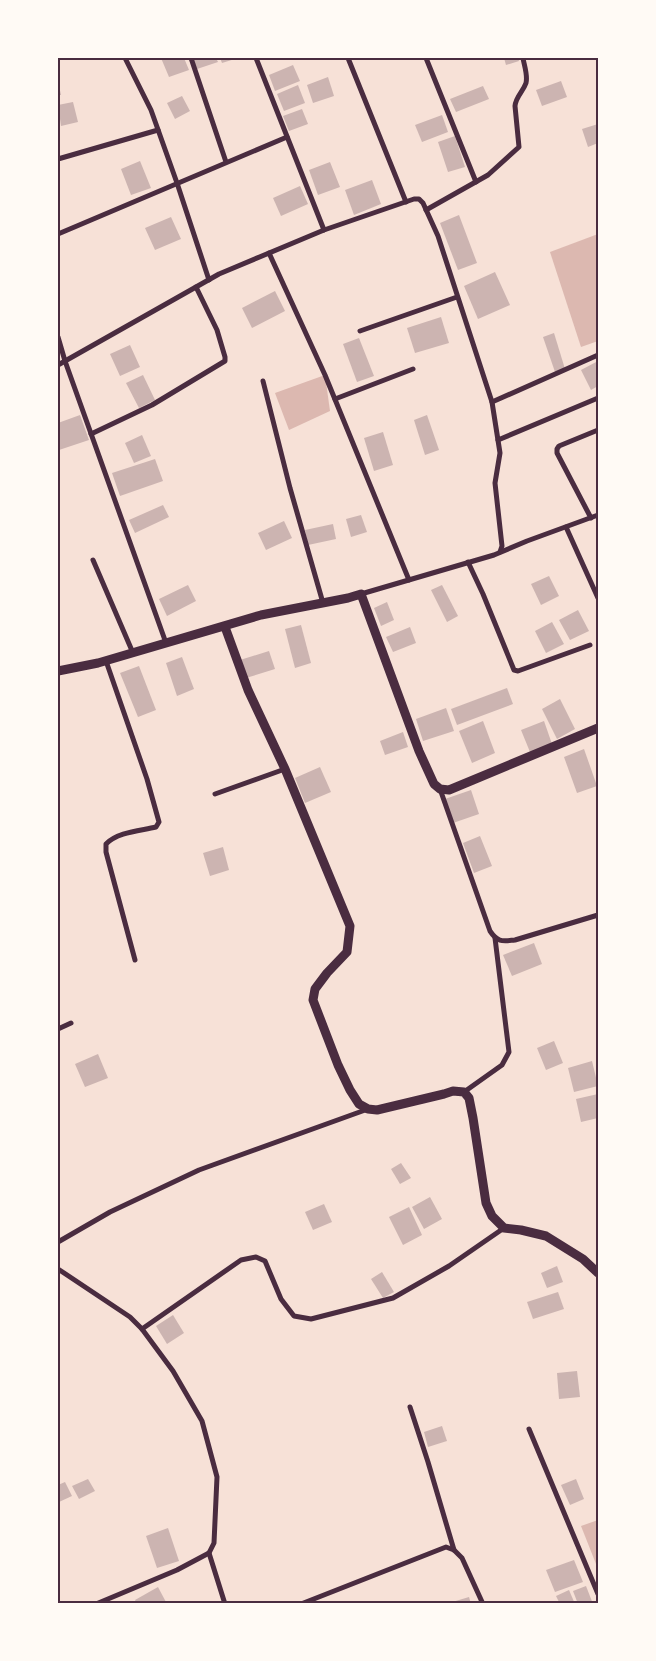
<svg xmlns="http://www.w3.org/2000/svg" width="656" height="1661" viewBox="0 0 656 1661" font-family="'Roboto Condensed',sans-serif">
	<rect width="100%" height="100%" fill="#f7e1d7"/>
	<g fill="#dcb8b0">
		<path d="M598,234V341L581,347L550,252Z"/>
		<path d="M325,375L330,411L289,430L275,393Z"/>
		<path d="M598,1520V1569L581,1526Z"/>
	</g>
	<g fill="#ccb4b1">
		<path d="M161,58H184L189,70L169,77Z"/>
		<path d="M193,58H216L218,62L197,69Z"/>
		<path d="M220,58H238L222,63Z"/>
		<path d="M504,58H518L519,61L506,65Z"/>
		<path d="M293,65L300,81L275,91L269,75Z"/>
		<path d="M328,77L334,96L313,103L307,85Z"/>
		<path d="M58,81L61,95H58Z"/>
		<path d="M561,81L567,97L542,106L536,90Z"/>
		<path d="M298,85L305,103L284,111L277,94Z"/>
		<path d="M483,86L489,99L456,112L450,99Z"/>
		<path d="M182,96L190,111L175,119L167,103Z"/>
		<path d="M73,102L78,122L61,126L58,105Z"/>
		<path d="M302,109L308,124L289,131L283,116Z"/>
		<path d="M442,115L448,132L422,142L415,125Z"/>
		<path d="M598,124V143L588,147L582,129Z"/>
		<path d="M455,136L465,167L448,172L438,142Z"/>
		<path d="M140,161L151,188L131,195L121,169Z"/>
		<path d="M330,162L340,187L318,195L309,170Z"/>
		<path d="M372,180L381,204L354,215L345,190Z"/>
		<path d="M300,186L308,204L281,216L273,198Z"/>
		<path d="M459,215L477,263L458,270L440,223Z"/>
		<path d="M171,217L181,239L155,250L145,228Z"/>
		<path d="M495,272L510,305L478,319L464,286Z"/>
		<path d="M275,291L285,311L252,328L242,308Z"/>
		<path d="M441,317L449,343L415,353L407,328Z"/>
		<path d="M554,333L565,369L555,372L543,337Z"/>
		<path d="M359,338L374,376L357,382L343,344Z"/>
		<path d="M130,345L140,367L120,376L110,354Z"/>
		<path d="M598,361V386L591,390L581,370Z"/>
		<path d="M143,375L155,400L139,408L126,383Z"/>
		<path d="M80,415L89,440L59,450L58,423Z"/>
		<path d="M427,415L439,450L425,455L414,420Z"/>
		<path d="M383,432L393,465L374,471L364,438Z"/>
		<path d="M142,435L151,456L134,463L125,443Z"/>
		<path d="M155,459L163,481L120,496L112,473Z"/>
		<path d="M163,505L169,517L135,533L129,520Z"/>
		<path d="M361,515L367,532L351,537L346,519Z"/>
		<path d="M284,521L292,538L266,550L258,533Z"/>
		<path d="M333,524L336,539L308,545L305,530Z"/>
		<path d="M549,576L559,596L541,605L531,584Z"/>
		<path d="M188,585L196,601L167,616L159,599Z"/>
		<path d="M442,585L458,616L447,622L431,590Z"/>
		<path d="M387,602L394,620L381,626L374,608Z"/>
		<path d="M578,610L589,631L570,640L559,620Z"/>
		<path d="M552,622L564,644L546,653L535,631Z"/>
		<path d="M301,625L311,663L295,668L285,629Z"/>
		<path d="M410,627L416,643L393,652L386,637Z"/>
		<path d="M269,651L275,669L246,678L240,660Z"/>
		<path d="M182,657L194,689L177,696L166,663Z"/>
		<path d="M139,666L156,710L138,717L120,673Z"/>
		<path d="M507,688L513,704L457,725L451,709Z"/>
		<path d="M560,699L575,729L557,739L542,709Z"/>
		<path d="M446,708L454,731L423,741L416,719Z"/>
		<path d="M483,721L495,753L472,763L459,731Z"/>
		<path d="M544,721L552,744L530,752L521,730Z"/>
		<path d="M403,732L408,747L385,755L380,741Z"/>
		<path d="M584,749L597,786L577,793L564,757Z"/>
		<path d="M320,767L331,792L305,803L295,778Z"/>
		<path d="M471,790L479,814L453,823L445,799Z"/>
		<path d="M480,836L492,866L474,873L463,843Z"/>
		<path d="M223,847L229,870L210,876L203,853Z"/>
		<path d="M534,943L542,964L512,976L503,955Z"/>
		<path d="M554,1041L563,1063L546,1070L537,1048Z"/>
		<path d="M98,1054L108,1078L85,1087L75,1064Z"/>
		<path d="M592,1061L598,1086L574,1092L568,1068Z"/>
		<path d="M598,1094V1118L581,1122L576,1099Z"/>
		<path d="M401,1163L411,1178L400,1184L391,1169Z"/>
		<path d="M430,1197L442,1219L424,1229L412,1207Z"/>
		<path d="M324,1204L332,1222L313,1230L305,1212Z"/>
		<path d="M409,1207L422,1235L403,1245L389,1217Z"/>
		<path d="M557,1266L563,1282L547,1288L541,1273Z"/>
		<path d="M382,1272L394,1292L383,1298L371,1279Z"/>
		<path d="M558,1292L564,1309L533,1319L527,1302Z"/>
		<path d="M173,1315L184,1333L167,1344L156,1326Z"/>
		<path d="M577,1371L580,1397L559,1399L557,1373Z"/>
		<path d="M442,1426L447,1441L428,1447L424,1432Z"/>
		<path d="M88,1479L95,1491L79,1499L72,1486Z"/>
		<path d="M576,1479L584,1499L570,1505L561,1485Z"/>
		<path d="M65,1482L72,1496L59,1502L58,1485Z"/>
		<path d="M168,1528L179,1561L157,1568L146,1536Z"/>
		<path d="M574,1560L583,1582L555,1592L546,1570Z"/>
		<path d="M586,1586L593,1604H578L573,1591Z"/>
		<path d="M158,1587L167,1604H137L135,1600Z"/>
		<path d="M569,1590L575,1604H560L556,1596Z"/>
		<path d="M469,1597L471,1604H449V1603Z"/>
	</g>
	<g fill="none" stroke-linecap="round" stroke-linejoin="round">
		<g stroke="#4a2c40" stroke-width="5">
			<path d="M125,58L151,110L177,183L209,280"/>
			<path d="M191,58L226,162"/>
			<path d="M256,58L324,230"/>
			<path d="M348,58L406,202"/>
			<path d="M426,58L476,182"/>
			<path d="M58,159L158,130"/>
			<path d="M426,210L488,175L519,147L515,106C516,96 523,92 526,83C528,75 524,65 523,58"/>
			<path d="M58,234L287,137"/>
			<path d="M269,253L325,375L409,580"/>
			<path d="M360,331L457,297"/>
			<path d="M58,337L65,361L166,643"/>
			<path d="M58,365L219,274L324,230L414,199H419L423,203L438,236L492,402L500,453L495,483L502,546L500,552"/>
			<path d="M263,381L290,488L323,603"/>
			<path d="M335,399L413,369"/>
			<path d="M492,402L598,355"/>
			<path d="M91,434L152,405L225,361V357L217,330L196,287"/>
			<path d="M498,440L598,398"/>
			<path d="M591,518L557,453V449L559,446L598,430"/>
			<path d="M566,527L598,598"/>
			<path d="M93,560L133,653"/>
			<path d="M468,562L483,594L514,670L518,671L590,645"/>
			<path d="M361,594L494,555L527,541L598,515"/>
			<path d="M106,661L147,779L159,822L156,827C139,831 118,832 106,844V852L135,960"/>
			<path d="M440,789L490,931C498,943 503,941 515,940L598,915"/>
			<path d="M215,794L285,769"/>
			<path d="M58,1029L71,1023"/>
			<path d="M464,1092L502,1065L509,1052L495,938"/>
			<path d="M58,1242L110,1212L199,1170L368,1109"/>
			<path d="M58,1269L130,1317L142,1329L173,1371L202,1421L217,1477L214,1543L209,1553L177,1570L96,1604"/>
			<path d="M142,1329L241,1260L256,1257L265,1261L281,1299L294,1316L311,1319L393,1298L449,1266L504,1228"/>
			<path d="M410,1407L428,1462L454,1550"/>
			<path d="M529,1429L598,1594"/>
			<path d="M209,1553L225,1604"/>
			<path d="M301,1604L446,1547L454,1550L462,1558L483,1604"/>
		</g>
		<g stroke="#4a2c40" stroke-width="9">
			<path d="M225,627L248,690L285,769L350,926L347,952L327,973L315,989L313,1000L338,1065L350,1090L359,1104L368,1109L377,1110L444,1094L453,1091L464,1092L469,1098L473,1118L486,1203L492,1216L504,1228L521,1230L546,1236L583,1259L598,1273"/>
			<path d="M58,671L98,663L261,615L348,598L361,594L419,751L434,784L440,789L449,790L598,728"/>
		</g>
	</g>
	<rect width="656" height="1661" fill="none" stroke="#fffaf5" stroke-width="118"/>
	<rect x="59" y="59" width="538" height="1543" fill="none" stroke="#4a2c40" stroke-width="2"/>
</svg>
